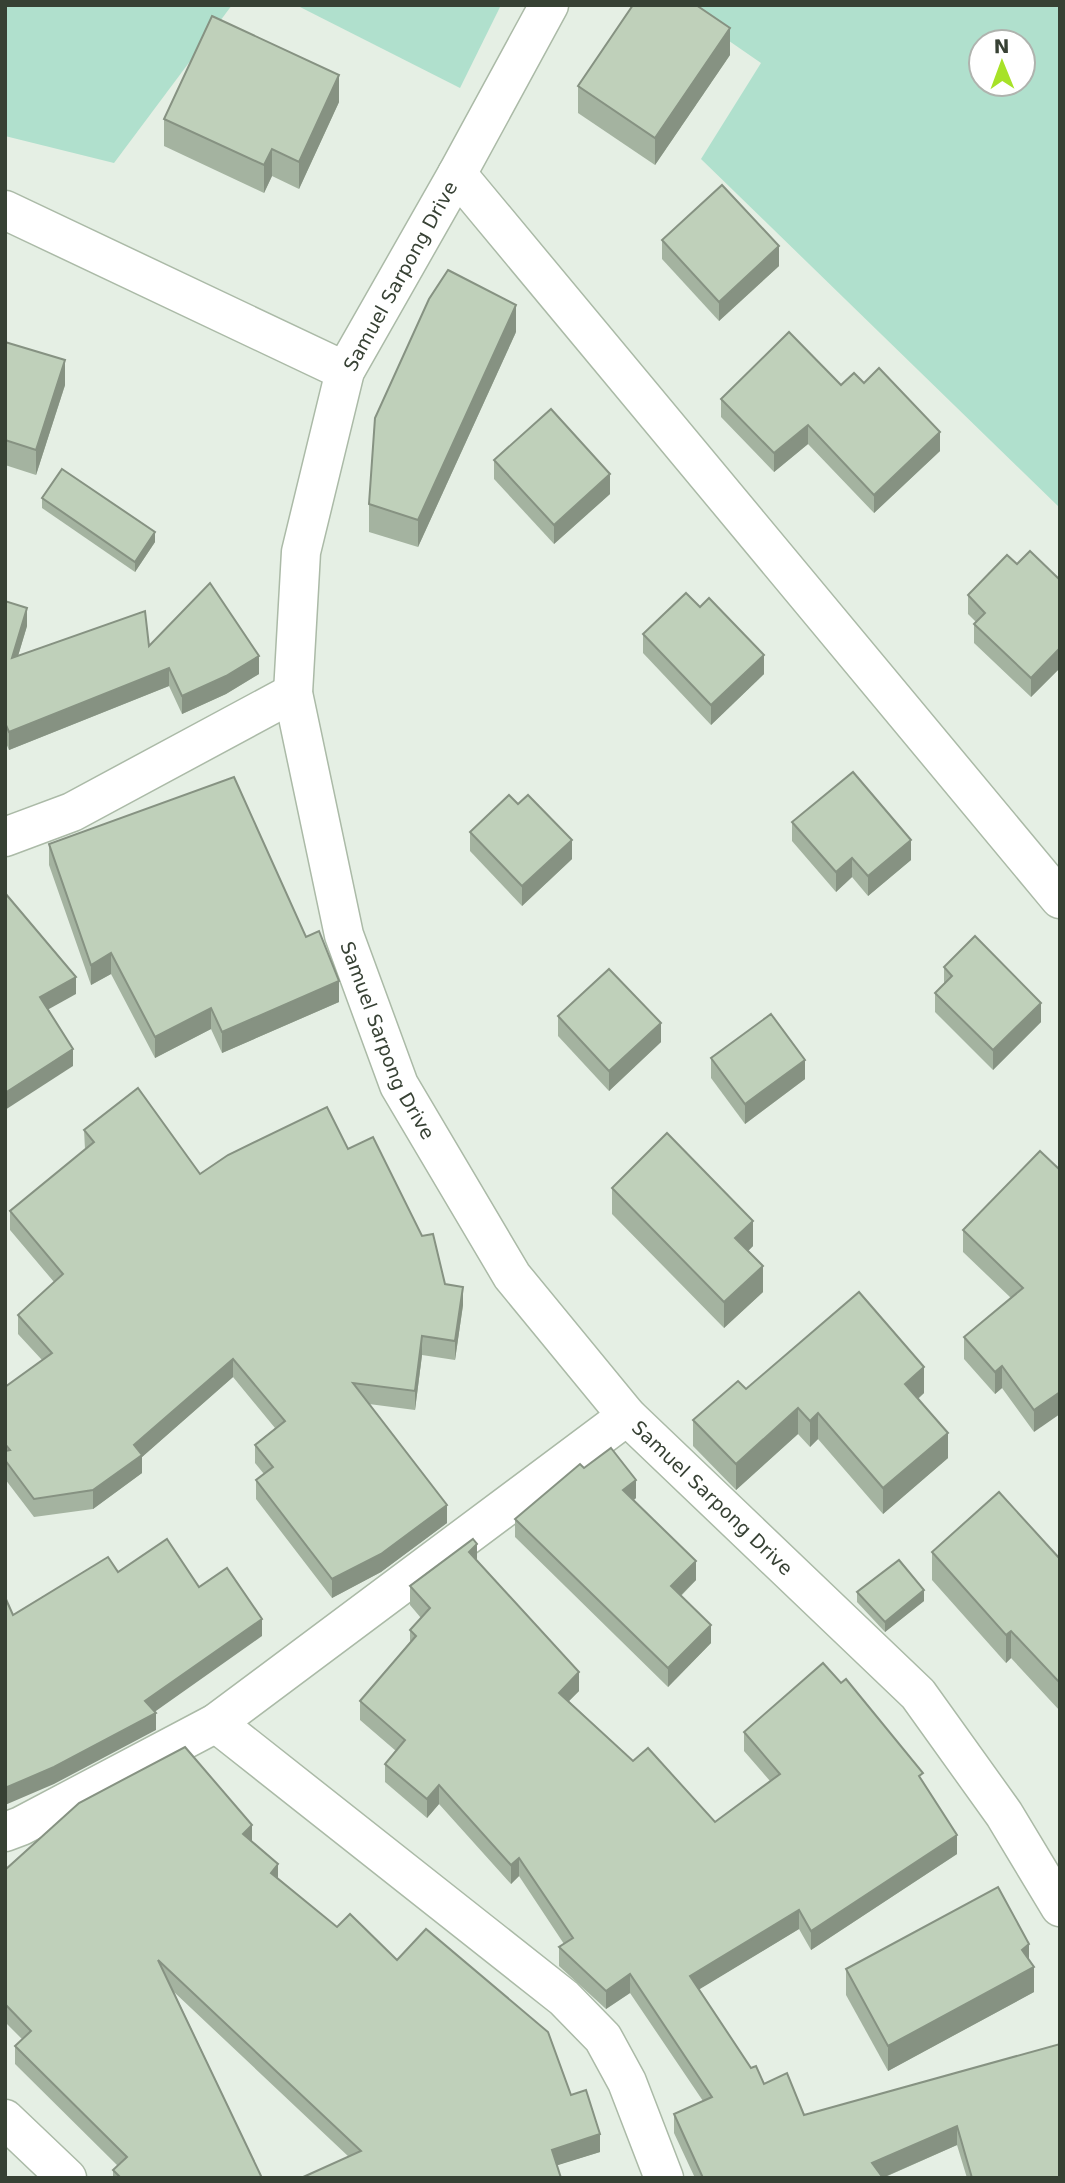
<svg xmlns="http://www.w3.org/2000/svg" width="1065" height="2183" viewBox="0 0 1065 2183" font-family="'DejaVu Sans',sans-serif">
	<rect width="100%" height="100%" fill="#e5efe4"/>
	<g fill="#b0e0cd" fill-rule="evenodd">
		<path d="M5,5H232L114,163L5,136Z"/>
		<path d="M296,5H501L460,88Z"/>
		<path d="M677,5H1060V508L701,159L761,63ZM981,42H1023V84H981Z"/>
	</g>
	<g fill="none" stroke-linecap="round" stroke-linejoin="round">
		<g stroke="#abbaa7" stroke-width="41">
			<g id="minor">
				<path d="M457,174L1060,899"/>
				<path d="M5,210L345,371"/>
				<path d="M5,837L72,812L293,693"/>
				<path d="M216,1723L564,1998L603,2038L627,2082L664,2178"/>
				<path d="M5,1832L21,1826L216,1723L627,1416"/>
				<path d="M5,2119L67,2178"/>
			</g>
		</g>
		<g stroke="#abbaa7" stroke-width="41">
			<g id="tertiary">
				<path id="s1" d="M549,5L457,174L345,371L301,552L293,693L344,935L399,1085L512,1276L627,1416L918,1694L1004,1814L1060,1907"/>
			</g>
		</g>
		<use href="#minor" stroke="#fff" stroke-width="38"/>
		<use href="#tertiary" stroke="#fff" stroke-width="38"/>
	</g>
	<g fill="#a4b3a0">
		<path d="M730,55L655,165L578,113V86Z"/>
		<path d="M339,102L299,189L272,176L264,193L164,146V119Z"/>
		<path d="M662,240L779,266L719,321L662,259Z"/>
		<path d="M516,332L418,547L369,532V504Z"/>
		<path d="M5,342L65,385L36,475L5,465Z"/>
		<path d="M864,383L940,451L874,513L808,444L774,472L721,417V399Z"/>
		<path d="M494,460L610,494L554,544L494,479Z"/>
		<path d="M42,498L155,542L135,572L42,508Z"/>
		<path d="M1017,564L1060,580V668L1031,697L974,643V624L976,622L968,614V595Z"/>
		<path d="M5,601L27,626L18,656L149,646L259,674L226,694L182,714L169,686L9,750L5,741Z"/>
		<path d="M643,634L764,674L711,725L643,653Z"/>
		<path d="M792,822L911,860L868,896L852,877L836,892L792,841Z"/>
		<path d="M470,832L572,859L522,906L470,851Z"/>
		<path d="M49,844L306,937L339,1002L222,1053L211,1029L155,1058L111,974L91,985L49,865Z"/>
		<path d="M944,967L1041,1022L993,1070L935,1012V993L944,984Z"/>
		<path d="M558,1016L661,1042L609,1091L558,1036Z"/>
		<path d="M711,1058L805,1079L745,1124L711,1078Z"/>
		<path d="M84,1130L200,1174L348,1149L445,1284L463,1305L455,1360L422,1355L415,1410L369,1404L447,1523L381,1572L332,1598L256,1499V1480L264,1474L255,1463V1445L275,1428L233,1377L142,1457V1473L93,1509L34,1517L5,1479V1387L42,1360L18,1334V1315L54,1282L10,1230V1211L85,1149Z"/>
		<path d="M1040,1151L1034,1432L1002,1388L995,1394L964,1359V1337L1011,1298L963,1252V1230Z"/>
		<path d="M612,1188L753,1246L748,1251L763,1292L724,1328L612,1214Z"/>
		<path d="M746,1389L924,1393L918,1399L948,1458L883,1514L818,1439L810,1447L798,1434L736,1490L693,1446V1420Z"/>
		<path d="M584,1468L636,1498L634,1500L696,1580L681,1596L711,1643L668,1687L515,1537V1519Z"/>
		<path d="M932,1552L1060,1559V1711L1011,1658L1006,1663L932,1580Z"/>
		<path d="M477,1562L579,1691L569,1701L633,1761L715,1822L770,1781L744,1751V1732L923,1782L957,1854L811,1950L799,1929L699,1989L751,2068L764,2084L804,2115L1060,2044V2178H967L957,2145L883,2178H695L674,2133V2114L703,2101L630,1993L606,2009L559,1966V1947L564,1944L519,1876L511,1884L439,1804L427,1818L385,1782V1764L396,1751L360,1720V1701L410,1642V1630L421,1618L410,1605V1586Z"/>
		<path d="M857,1592L924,1601L885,1632L857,1602Z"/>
		<path d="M252,1842L278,1878L337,1927L397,1960L571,2095L600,2152L557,2165L349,2157L174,1992L262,2178H113V2170L118,2166L15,2064V2046L22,2039L5,2022V1870Z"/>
		<path d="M1029,1961L1034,1992L888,2071L846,1995V1969Z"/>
	</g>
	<g fill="#869282">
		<path d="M730,28V55L655,165V138Z"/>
		<path d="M339,75V102L299,189V162Z"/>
		<path d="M272,149V176L264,193V165Z"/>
		<path d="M779,246V266L719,321V302Z"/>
		<path d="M516,305V332L418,547V520Z"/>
		<path d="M65,360V385L36,475V450Z"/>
		<path d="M808,425V444L774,472V453Z"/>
		<path d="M940,432V451L874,513V495Z"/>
		<path d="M610,474V494L554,544V525Z"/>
		<path d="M155,532V542L135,572V562Z"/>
		<path d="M27,608V626L12,676V658Z"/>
		<path d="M1060,648V668L1031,697V678Z"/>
		<path d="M764,655V674L711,725V705Z"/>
		<path d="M259,656V674L226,694L182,714V696Z"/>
		<path d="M169,668V686L9,750V732Z"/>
		<path d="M572,840V859L522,906V886Z"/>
		<path d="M911,840V860L868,896V876Z"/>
		<path d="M852,858V877L836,892V872Z"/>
		<path d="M111,953V974L91,985V965Z"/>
		<path d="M76,977V994L40,1014V997Z"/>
		<path d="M339,981V1002L222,1053V1032Z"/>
		<path d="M1041,1003V1022L993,1070V1050Z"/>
		<path d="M211,1008V1029L155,1058V1037Z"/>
		<path d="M661,1023V1042L609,1091V1071Z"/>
		<path d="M73,1049V1066L5,1110V1093Z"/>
		<path d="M805,1060V1079L745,1124V1104Z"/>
		<path d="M753,1221V1246L735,1264V1238Z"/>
		<path d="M763,1266V1292L724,1328V1302Z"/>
		<path d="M463,1287V1305L455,1360V1341Z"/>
		<path d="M422,1336V1355L415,1410V1391Z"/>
		<path d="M233,1359V1377L142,1457V1473L93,1509V1490L134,1445Z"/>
		<path d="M1002,1366V1388L995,1394V1372Z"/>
		<path d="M924,1367V1393L905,1410V1384Z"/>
		<path d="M1060,1392V1414L1034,1432V1410Z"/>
		<path d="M798,1408V1434L736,1490V1464Z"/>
		<path d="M818,1413V1439L810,1447V1421Z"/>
		<path d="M948,1433V1458L883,1514V1488Z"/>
		<path d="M636,1480V1498L623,1508V1490Z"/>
		<path d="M447,1505V1523L381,1572L332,1598V1579Z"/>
		<path d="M477,1544V1563L469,1552Z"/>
		<path d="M696,1561V1580L671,1605V1586Z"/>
		<path d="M924,1590V1601L885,1632V1622Z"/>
		<path d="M262,1619V1636L146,1718L156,1713V1730L54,1784L5,1805V1788L145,1701Z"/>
		<path d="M711,1625V1643L668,1687V1668Z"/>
		<path d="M1011,1631V1658L1006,1663V1635Z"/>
		<path d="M579,1672V1691L559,1711V1693Z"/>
		<path d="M439,1785V1804L427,1818V1799Z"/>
		<path d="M252,1825V1842L243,1834Z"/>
		<path d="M957,1835V1854L811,1950V1931Z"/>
		<path d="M519,1858V1876L511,1884V1865Z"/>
		<path d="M278,1864V1881L271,1873Z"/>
		<path d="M799,1910V1929L690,1995V1976Z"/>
		<path d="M1029,1944V1969L1034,1967V1992L888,2071V2046L1022,1950Z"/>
		<path d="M630,1974V1993L606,2009V1991Z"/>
		<path d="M957,2126V2145L882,2178L872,2163Z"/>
		<path d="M600,2134V2152L552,2167V2150Z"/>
		<path d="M7,2164V2178H5V2167Z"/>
	</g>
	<g fill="#bfd0ba" stroke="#869282" stroke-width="2">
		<path d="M633,5H696L730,28L655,138L578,86Z"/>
		<path d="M212,16L339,75L299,162L272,149L264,165L164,119Z"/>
		<path d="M722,185L779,246L719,302L662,240Z"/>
		<path d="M448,270L516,305L418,520L369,504L375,418L429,299Z"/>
		<path d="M789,332L841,385L854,373L864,383L879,368L940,432L874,495L808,425L774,453L721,399Z"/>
		<path d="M5,342L65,360L36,450L5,440Z"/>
		<path d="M551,409L610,474L554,525L494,460Z"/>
		<path d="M62,469L155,532L135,562L42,498Z"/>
		<path d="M1030,551L1060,580V648L1031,678L974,624L985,613L968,595L1007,555L1017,564Z"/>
		<path d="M210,583L259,656L226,676L182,696L169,668L9,732L5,723V601L27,608L12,658L145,611L149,646Z"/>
		<path d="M686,593L700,607L709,598L764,655L711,705L643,634Z"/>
		<path d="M853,772L911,840L868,876L852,858L836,872L792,822Z"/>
		<path d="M234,777L306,937L319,931L339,981L222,1032L211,1008L155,1037L111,953L91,965L49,844Z"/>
		<path d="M509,795L518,804L528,795L572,840L522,886L470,832Z"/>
		<path d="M5,893L76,977L40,997L73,1049L5,1093Z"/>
		<path d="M975,936L1041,1003L993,1050L935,993L952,976L944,967Z"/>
		<path d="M609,969L661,1023L609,1071L558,1016Z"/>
		<path d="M771,1014L805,1060L745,1104L711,1058Z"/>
		<path d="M138,1088L200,1174L228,1155L327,1107L348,1149L373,1137L422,1236L433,1234L445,1284L463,1287L455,1341L422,1336L415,1391L353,1383L447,1505L381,1554L332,1579L256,1480L273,1467L255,1445L285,1421L233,1359L134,1445L142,1455L93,1490L34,1499L5,1460V1451L10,1450L5,1444V1387L52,1353L18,1315L63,1274L10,1211L94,1142L84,1130Z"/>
		<path d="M667,1133L753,1221L735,1238L763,1266L724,1302L612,1188Z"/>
		<path d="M1040,1151L1060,1170V1392L1034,1410L1002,1366L995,1372L964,1337L1023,1288L963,1230Z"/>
		<path d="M859,1292L924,1367L905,1384L948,1433L883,1488L818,1413L810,1421L798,1408L736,1464L693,1420L738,1381L746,1389Z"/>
		<path d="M611,1448L636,1480L623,1490L696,1561L671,1586L711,1625L668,1668L515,1519L580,1464L584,1468Z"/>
		<path d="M999,1492L1060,1559V1683L1011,1631L1006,1635L932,1552Z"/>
		<path d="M167,1539L199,1587L227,1568L262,1619L145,1701L156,1713L54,1767L5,1788V1597L13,1615L108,1557L118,1572Z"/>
		<path d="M473,1539L477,1544L469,1552L579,1672L559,1693L633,1761L648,1748L715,1822L780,1774L744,1732L823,1663L841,1683L846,1679L923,1773L919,1776L957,1835L811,1931L799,1910L690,1976L751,2068L756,2066L764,2084L787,2073L804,2115L1060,2044V2178H972L957,2126L872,2163L883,2178H703L674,2114L712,2097L630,1974L606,1991L559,1947L573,1938L519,1858L511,1865L439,1785L427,1799L385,1764L405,1740L360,1701L416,1636L410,1630L430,1608L410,1586Z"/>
		<path d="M899,1560L924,1590L885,1622L857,1592Z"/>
		<path d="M185,1747L252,1825L243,1834L278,1864L271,1873L337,1927L350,1914L397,1960L426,1929L548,2032L571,2095L586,2090L600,2134L552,2150L561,2178H301L361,2151L158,1960L262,2178H121L113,2170L127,2157L15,2046L31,2031L5,2004V1870L79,1803Z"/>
		<path d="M998,1887L1029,1944L1022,1950L1034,1967L888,2046L846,1969Z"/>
	</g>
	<g text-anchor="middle" stroke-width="5" stroke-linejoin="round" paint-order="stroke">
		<g font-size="19" fill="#374134" stroke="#fff">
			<text transform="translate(400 276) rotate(-61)" y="7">Samuel Sarpong Drive</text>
			<text dy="7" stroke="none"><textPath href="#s1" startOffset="1108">Samuel Sarpong Drive</textPath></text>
			<text dy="7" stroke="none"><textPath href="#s1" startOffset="1675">Samuel Sarpong Drive</textPath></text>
		</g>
	</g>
	<rect width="1065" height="2183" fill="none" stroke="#374134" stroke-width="14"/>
	<g transform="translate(1002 63) rotate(359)"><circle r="33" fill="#ffffff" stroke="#afb3ae" stroke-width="2"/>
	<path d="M0-5L12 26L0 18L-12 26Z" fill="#a7e228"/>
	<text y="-10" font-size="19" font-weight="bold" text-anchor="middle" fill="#374134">N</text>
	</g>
</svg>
